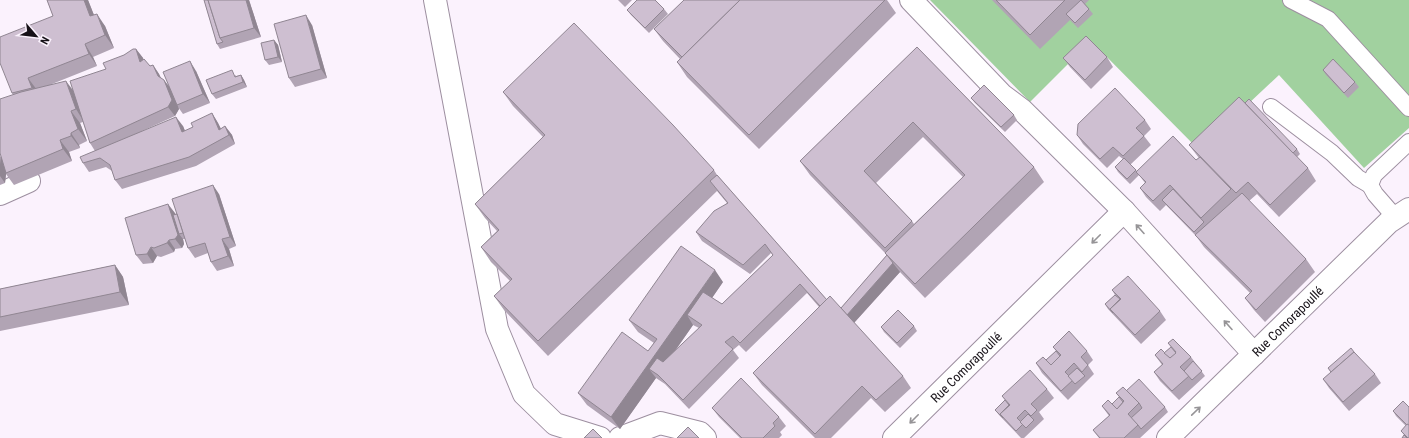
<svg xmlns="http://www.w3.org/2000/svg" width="1409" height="438" viewBox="0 0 1409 438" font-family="'Roboto Condensed',sans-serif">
	<rect width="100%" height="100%" fill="#fbf2fd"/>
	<path fill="#a1d19f" d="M930,0H1409V128L1364,168L1279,75L1199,150L1091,41L1030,102Z"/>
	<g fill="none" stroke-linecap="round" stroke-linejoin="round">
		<g stroke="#9d8fa0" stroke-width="18">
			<g id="lane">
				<path d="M1291,0L1328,19L1409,108"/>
				<path d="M1271,107L1332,153L1358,178L1370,185"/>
				<path d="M1395,217L1375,194L1370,185L1374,175L1409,142"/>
			</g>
		</g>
		<g stroke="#9d8fa0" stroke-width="24">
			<g id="street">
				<path d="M435,0L497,329L524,394L555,424L600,438"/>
				<path d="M911,0L1002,95L1022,110L1124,211L1254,354"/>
				<path d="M0,194L29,181"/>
				<path d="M620,438L660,423L700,433L705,438"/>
				<path id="s1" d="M894,438L1124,211"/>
				<path id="s2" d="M1168,438L1389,222L1409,209"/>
			</g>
		</g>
		<use href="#lane" stroke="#fff" stroke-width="16"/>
		<use href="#street" stroke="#fff" stroke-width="22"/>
	</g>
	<g fill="#b1a4b4" fill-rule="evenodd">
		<path d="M47,0H88L94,15L105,26L114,48L93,57L97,66L52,84L72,89L106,69L124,55L136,49L143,58V60L150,66L153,65L159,74L161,78L170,87L196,71L210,103L183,114L178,107L179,109L175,116L142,131L183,126L185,131L193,127L212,113L218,123L221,129L225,126L232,135L235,144L196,166L122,189L115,180L112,171L106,167L89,172L83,163L95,151L90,143L83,122L80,123L87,141L79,145L80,148L69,152L72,161L14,185L6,174L5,183L0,185V156L1,157L13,95L12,93L53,16Z"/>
		<path d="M204,0H249L261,37L220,49L217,44Z"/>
		<path d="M618,0H632L625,7Z"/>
		<path d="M684,0H887L896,13L759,149L687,77L677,62L680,59L663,41L654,29Z"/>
		<path d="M992,0H1089L1085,4L1093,14L1078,28L1070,20L1040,49Z"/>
		<path d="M664,9L668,14L649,33L631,15L627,10Z"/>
		<path d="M312,25L327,78L295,87L289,78Z"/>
		<path d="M274,40L278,45L282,62L269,65L265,60Z"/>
		<path d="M917,47L1034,167L1044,182L925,298L900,272L854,323L903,376L911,388L885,412L871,398L831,438H815L762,385L753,373L819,307L807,293L746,352L739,345L733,350L739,358L689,409L665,384L656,378L620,429L587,405L578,393L648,351L654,343L638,332L629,320L723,282L712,298L722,304L773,255L771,253L750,274L702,241L696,232L727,203L717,191L548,356L504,310L494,296L510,281L491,262L481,247L497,231L485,218L475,204L543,137L513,106L503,92L714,170L717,175L827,300L841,308L887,255L885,253L810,175L800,161ZM923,137L963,177L914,224L912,221L876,183ZM693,325L699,328L675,351Z"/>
		<path d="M1107,57L1113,67L1091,89L1070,67L1063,58Z"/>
		<path d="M1323,70L1355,82L1359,87L1348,98L1326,75Z"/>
		<path d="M236,75V76L241,75L244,80L247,87L216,99L212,94Z"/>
		<path d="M971,98L1014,115L1017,120L1005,132L975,103Z"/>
		<path d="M1245,103L1297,149L1300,154L1297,157L1308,168L1316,181L1279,217L1257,194L1249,201L1306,259L1315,272L1265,322L1254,310L1245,298L1250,293L1204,247L1196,236L1166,205L1160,211L1146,197L1140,188L1145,183L1139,175L1130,184L1118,172L1115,167L1123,159L1119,156L1107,168L1083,144L1077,135L1145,120L1151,129L1144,136L1151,145L1130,165L1137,171L1196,160L1199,158L1189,145Z"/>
		<path d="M219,194L236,246L229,249L234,266L217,271L211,262L208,253L195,258L188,248L185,239H183L184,244L182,248L175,249L174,252L161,257L157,256L153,263L143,264L136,255L175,213V214Z"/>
		<path d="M115,265L123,277L129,305L0,331V289Z"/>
		<path d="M1112,290L1160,311L1166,320L1141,344L1108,309L1105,304L1115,295Z"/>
		<path d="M914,326L917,331L900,348L884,332L881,327Z"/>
		<path d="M1168,343L1191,357L1205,376L1179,400L1160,381L1154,372L1162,365L1155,355L1164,353L1171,347Z"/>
		<path d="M1053,347L1087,351L1093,360L1088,365L1094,374L1068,400L1042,373L1036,363L1046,360L1056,351Z"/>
		<path d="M1328,368L1375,374L1381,383L1349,411L1329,388L1323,379L1331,372Z"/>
		<path d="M1047,389L1054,398L1039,412L1044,419L1024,438H1021L999,415L995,410L1005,400L1002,396Z"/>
		<path d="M1126,391L1165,407L1168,412L1140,438H1099L1093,430L1109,416L1102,406L1112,404L1119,397L1116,393Z"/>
		<path d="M1403,401L1409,438H1402L1404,435L1401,431L1406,426L1396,416L1393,411Z"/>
		<path d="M712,408L779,417L786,426L780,432L782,435L779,438H740L719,417Z"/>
	</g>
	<g fill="#908692">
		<path d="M84,0H88L99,28L90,16Z"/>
		<path d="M246,0H249L261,37L254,28Z"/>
		<path d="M97,14L105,26L114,48L105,35Z"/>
		<path d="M306,15L312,25L327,78L321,69Z"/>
		<path d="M274,40L278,45L282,62L278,57Z"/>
		<path d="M85,44L93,57L97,66L89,54Z"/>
		<path d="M136,49L143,58L147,71L140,62Z"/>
		<path d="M190,61L196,71L210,103L203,94Z"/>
		<path d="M153,65L159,74L164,85L158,76Z"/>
		<path d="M241,75L244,80L247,87L243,82Z"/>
		<path d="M28,78L37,90L41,100L32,88Z"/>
		<path d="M164,80L171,89L179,109L175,116L168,107Z"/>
		<path d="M66,81L75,93L84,122L76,109Z"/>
		<path d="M71,111L80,123L87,141L78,129Z"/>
		<path d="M212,113L218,123L225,137L219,130Z"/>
		<path d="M176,117L183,126L189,141L182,132Z"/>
		<path d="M225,126L232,135L235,144L229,135Z"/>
		<path d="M71,133L79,145L80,148L71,136Z"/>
		<path d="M60,140L69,152L72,161L63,149Z"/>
		<path d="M1,156L7,166L5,183L0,176V164Z"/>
		<path d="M213,185L219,194L236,246L230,237Z"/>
		<path d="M168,204L175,213L181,234H179L183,239L184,244L182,248L175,239Z"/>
		<path d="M222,239L229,249L234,266L228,256Z"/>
		<path d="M169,240L175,249L174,252L167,243Z"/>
		<path d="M151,247L157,256L153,263L147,254Z"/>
		<path d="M893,263L900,272L853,324L847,315Z"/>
		<path d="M115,265L123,277L129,305L120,292Z"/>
		<path d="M715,270L723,282L696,321L687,315L693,325L658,375L649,369L656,378L620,429L611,417Z"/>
	</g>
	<g fill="#cebfd1" stroke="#908692">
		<path d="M47,0H84L90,16L97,14L105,35L85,44L89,54L28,78L32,88L12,93L0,63V37L53,16Z"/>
		<path d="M204,0H208L220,38L223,42L217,44Z"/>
		<path d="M208,0H246L254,28L220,38Z"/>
		<path d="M637,0H655L664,9L645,28L627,10Z"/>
		<path d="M684,0H740L682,57L654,29Z"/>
		<path d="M740,0H885L749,135L677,62Z"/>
		<path d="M996,0H1065L1030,35Z"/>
		<path d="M1081,0L1089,9L1075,23L1066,14Z"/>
		<path d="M306,15L321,69L289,78L274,24Z"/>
		<path d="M574,23L673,125L714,170L538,341L494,296L512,279L481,247L499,230L475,204L545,135L503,92Z"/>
		<path d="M1086,36L1107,57L1085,80L1063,58Z"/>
		<path d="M274,40L278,57L265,60L261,43Z"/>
		<path d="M917,47L1034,167L915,284L885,253L965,175L913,122L864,171L912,221L885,248L800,161Z"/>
		<path d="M133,49H136L140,62L144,59L150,66L153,65L158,76L164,80L172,100L168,107L90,143L70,81L106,69L103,63L124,55Z"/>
		<path d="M1333,59L1355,82L1344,93L1323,70Z"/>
		<path d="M190,61L203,94L177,105L163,72Z"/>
		<path d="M232,70L235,77L241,75L243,82L212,94L206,80Z"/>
		<path d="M66,81L76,109L71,111L78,129L71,133V136L60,140L63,149L6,173L0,153V99L21,92Z"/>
		<path d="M984,85L1014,115L1001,127L971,98Z"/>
		<path d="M1115,88L1145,120L1136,128L1144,136L1123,156L1113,147L1100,159L1077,135L1078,124Z"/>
		<path d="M1239,97L1308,168L1270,205L1248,182L1236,193L1189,145Z"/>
		<path d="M1249,99L1297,149L1293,153L1245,103Z"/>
		<path d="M212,113L219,130L225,126L229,135L189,157L115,180L110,165L100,158L83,163L80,157L176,117L182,132L193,127L191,123Z"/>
		<path d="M1173,136L1196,160L1200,157L1231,189L1201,218L1170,185L1153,201L1140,188L1146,182L1136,172Z"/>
		<path d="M1124,158L1136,170L1127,179L1115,167Z"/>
		<path d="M717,175L827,300L820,306L800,284L740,343L733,336L725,342L733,349L683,400L658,375L649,369L657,358L663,362L702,325L687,315L703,292L722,304L773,255L765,244L743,265L696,232L714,211L728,203L710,181Z"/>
		<path d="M213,185L230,237L222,239L228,256L211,262L205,243L188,248L172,199Z"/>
		<path d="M1173,189L1204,222L1194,232L1162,200Z"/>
		<path d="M1242,193L1306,259L1256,310L1245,298L1252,291L1195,235Z"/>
		<path d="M168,204L178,235L175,239L169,240L167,243L154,248L151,247L147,254L136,255L125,218Z"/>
		<path d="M177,214L183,233L179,234L173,215Z"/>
		<path d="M681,246L715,270L611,417L578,393L622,332L648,351L657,339L629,320Z"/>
		<path d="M887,255L893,263L847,315L841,308Z"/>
		<path d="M115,265L120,292L0,317V289Z"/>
		<path d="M1128,276L1160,311L1135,335L1110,309L1121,299L1112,290Z"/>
		<path d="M1115,295L1120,299L1110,309L1113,313L1105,304Z"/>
		<path d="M830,296L903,376L876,400L862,386L815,434L753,373Z"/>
		<path d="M898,310L914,326L897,343L881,327Z"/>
		<path d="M1069,331L1087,351L1081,357L1088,365L1082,372L1074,363L1065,372L1073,380L1061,391L1036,363L1043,357L1051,365L1061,355L1053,347Z"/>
		<path d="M1173,339L1191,357L1180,367L1189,376L1172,391L1154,372L1163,364L1155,355L1161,349L1170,358L1176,352L1168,343Z"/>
		<path d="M1171,347L1176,353L1170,358L1164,353Z"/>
		<path d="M1351,348L1354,352L1331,372L1328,368Z"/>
		<path d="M1056,351L1060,356L1051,365L1046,360Z"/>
		<path d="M1354,352L1375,374L1343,402L1323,379Z"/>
		<path d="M1193,361L1202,371L1192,380L1184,371Z"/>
		<path d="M1077,368L1085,376L1075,384L1068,376Z"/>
		<path d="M1030,370L1047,389L1031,404L1037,410L1031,416L1025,410L1017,418L1023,424L1016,431L1000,414L1010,405L1002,396Z"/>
		<path d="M741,378L779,417L773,423L775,426L763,438H742L712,408Z"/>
		<path d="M1139,379L1165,407L1141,429L1138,425L1131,418L1142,408L1139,403L1126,391Z"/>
		<path d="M1123,387L1139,403L1128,414L1138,425L1124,438H1100L1093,430L1110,415L1102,406L1108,400L1117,409L1124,401L1116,393Z"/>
		<path d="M1119,397L1123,402L1117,409L1112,404Z"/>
		<path d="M1005,400L1009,405L1000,414L1003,418L995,410Z"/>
		<path d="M1403,401L1409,407V426L1407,424V425L1393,411Z"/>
		<path d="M1028,414L1034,420L1026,428L1020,422Z"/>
		<path d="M1407,424L1409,425V438H1408L1401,431Z"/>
		<path d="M688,427L699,438H677Z"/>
		<path d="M593,429L602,438H584Z"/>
		<path d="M1404,435L1407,438H1402Z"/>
	</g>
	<defs><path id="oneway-shaft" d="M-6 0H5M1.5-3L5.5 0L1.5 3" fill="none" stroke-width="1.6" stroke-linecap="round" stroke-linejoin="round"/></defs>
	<g stroke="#969497">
		<use href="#oneway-shaft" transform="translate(1140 229) rotate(-132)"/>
		<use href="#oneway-shaft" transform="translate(1096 239) rotate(135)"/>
		<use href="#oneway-shaft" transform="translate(1228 325) rotate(-132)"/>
		<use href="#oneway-shaft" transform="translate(1196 411) rotate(-44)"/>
		<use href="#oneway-shaft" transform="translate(914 419) rotate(135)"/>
	</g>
	<g text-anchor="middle" stroke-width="3.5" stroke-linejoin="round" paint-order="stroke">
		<g font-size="13" fill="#161117" stroke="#fbf2fd">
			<text dy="5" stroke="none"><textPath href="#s2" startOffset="167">Rue Comorapoullé</textPath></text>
			<text dy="5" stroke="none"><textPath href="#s1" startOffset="101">Rue Comorapoullé</textPath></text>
		</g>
	</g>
	<g transform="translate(36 36) rotate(118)" stroke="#fbf2fd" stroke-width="3" paint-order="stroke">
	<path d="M0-3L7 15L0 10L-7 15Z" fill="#161117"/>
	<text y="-6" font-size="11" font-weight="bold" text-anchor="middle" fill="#161117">N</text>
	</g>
</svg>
